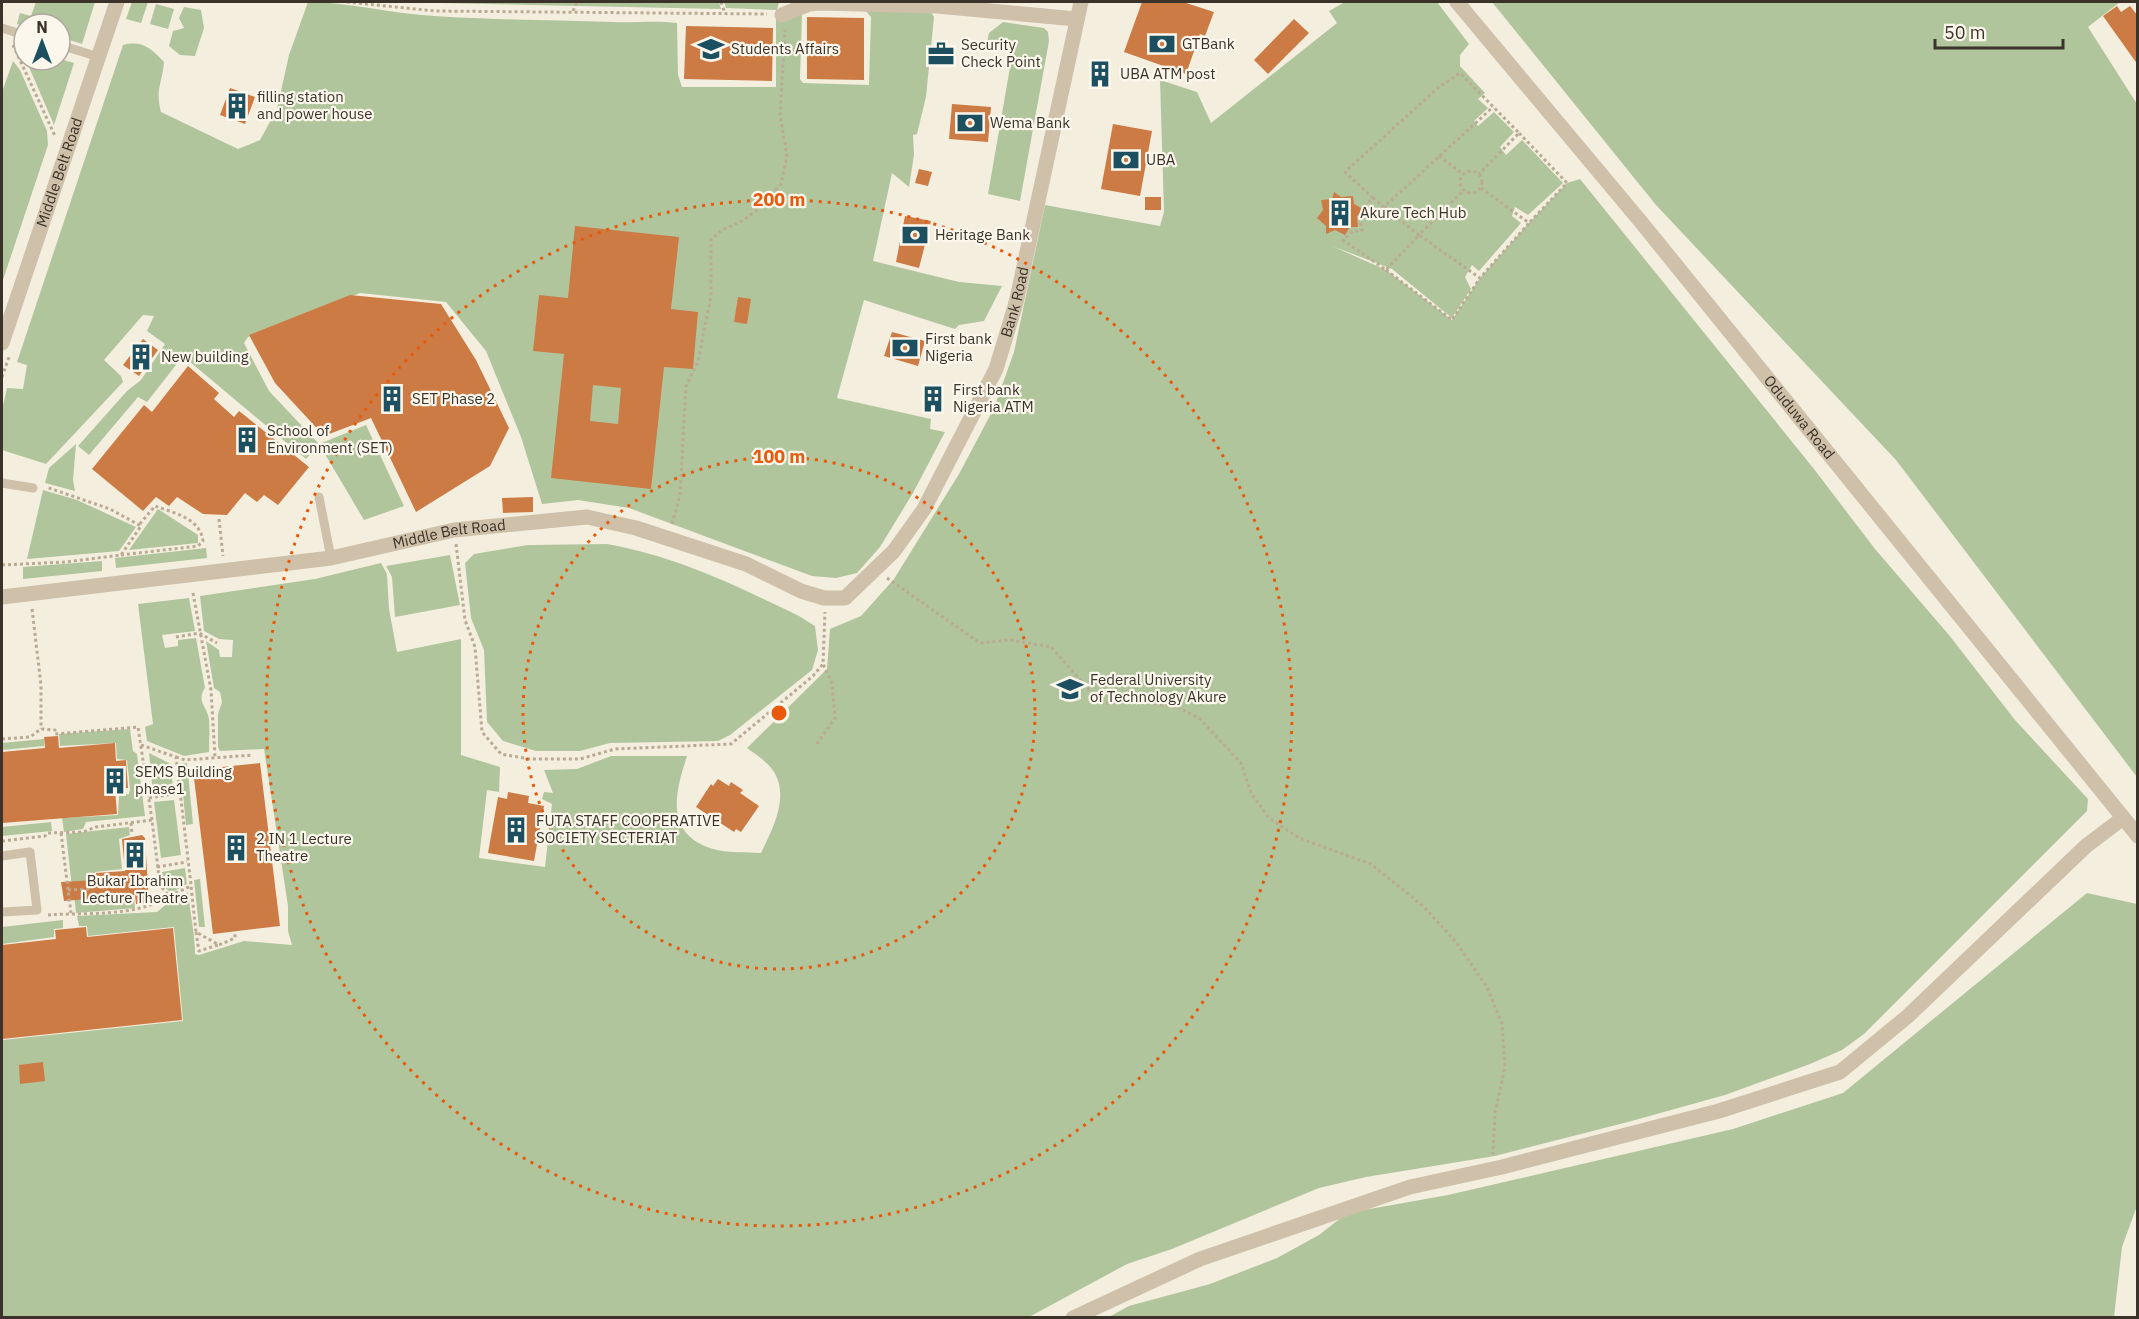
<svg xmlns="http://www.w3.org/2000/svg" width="2139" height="1319" viewBox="0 0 2139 1319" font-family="'IBM Plex Sans',sans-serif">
	<rect width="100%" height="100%" fill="#f4eedf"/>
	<g fill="#b1c59d">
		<path d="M36,2H95L82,44L60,37V24L24,26L17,24L20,13L31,16Z"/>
		<path d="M132,2H148L141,23L126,19Z"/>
		<path d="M308,2C350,2 392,14 435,16C494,20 554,20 613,22C635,23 655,20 677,23L678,75L682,87H776V19L802,14L800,79L803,83L869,85L871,17L865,10L931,12L934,17L926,97L917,134L913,135L914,155L909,187L892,173L873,261L959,282L1002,286L984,321L959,325L955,329L864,300L837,398L931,419L930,429L945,432L913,493L880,547L857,573L836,578L812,576L629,508L578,500L542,504L521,437L486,351L446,302L360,293L248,337L244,343L269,391L319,444L366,425L404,506L364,520L319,444L306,459L183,356L147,402L138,397L89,455L78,446L127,391L141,380L165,344L147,331L154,316L143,315L104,360L121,376L123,382L46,464L2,450V410L7,388L23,389L27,365L17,362L123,45C142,40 151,48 164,62C162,85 155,89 161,112L238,149L260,140L277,109L289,55Z"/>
		<path d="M394,2H719L721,9Z"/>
		<path d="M724,2H779L777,10L726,8Z"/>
		<path d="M1345,2H1437L1469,44L1460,55V66L1485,93L1478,99L1488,108L1474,121L1478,126L1494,112L1514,132L1500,147L1506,155L1522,140L1563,183L1528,215L1515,207L1512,216L1521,223L1479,271L1472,265L1465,277L1471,289L1452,318L1392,269L1332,246L1386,270L1452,320L1480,278L1529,223L1567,183L1580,179L1814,469L1875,549L1949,635L2015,720L2088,799L2087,811L1864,1034L1842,1050L1810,1064L1725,1095L1628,1122L1495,1156L1366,1177L1319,1188L1172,1249L1127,1264L1029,1317L2,1318V1040L183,1021L174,927L88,936L87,926H79L77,916L157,912L170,901L188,892C190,912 195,935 195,954L199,955L244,941L292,945L288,931V906L264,749L220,751L218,747V714L222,702L220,692L214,688L206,641L219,650L220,657H232L233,640L219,639L204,631L200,596L315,579L381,563L387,574L389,609L397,652L461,639V755L500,767L499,792L487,790L479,858L545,867L552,804L542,799L544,792L553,793L544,770L577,769L611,756H687C675,793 664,834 713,849C727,853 746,852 761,853C773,828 791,795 772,769C766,761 755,754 747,748L827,669L830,629L861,616L894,579L959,474L994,408L1014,352L1045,205L1160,226L1164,212L1160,80L1197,92L1211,123L1337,23L1329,11Z"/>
		<path d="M1492,2H2120L2088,27L2137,104V777L1896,460L1656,205Z"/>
		<path d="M156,4L174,9L168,29L150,24Z"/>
		<path d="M184,7L201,10L204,28L195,56L180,55L169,46L173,31L184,28L179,18Z"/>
		<path d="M1003,22L1044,28L1048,32L1049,41L1020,201L988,194L1013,50L986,46L989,33Z"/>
		<path d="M60,59L74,63L54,125L26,60Z"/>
		<path d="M13,61L20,70L47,131L48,145L2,283V92Z"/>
		<path d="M76,444L73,480L75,491L45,483L49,468Z"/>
		<path d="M43,490L77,500L136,527L119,551L27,559Z"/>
		<path d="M158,509L198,535V543L129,550Z"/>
		<path d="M607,544C676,556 737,586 799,616L815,626L818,650L812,670L730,735L718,741L610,743L580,751H536L503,741L487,722L484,650L471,618L465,563L474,554L528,545Z"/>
		<path d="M206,548L207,558L116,568L115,558Z"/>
		<path d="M450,555L460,605L395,617L392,577L386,566Z"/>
		<path d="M102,561V571L23,579V567Z"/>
		<path d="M189,598L195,631L162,635L165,648L178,646V640L196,638L205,688C196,701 207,706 209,719C210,729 209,741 209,752L184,756L147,741L145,727L153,724L138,604Z"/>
		<path d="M130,729L133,751L137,754L145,816L86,822L83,829L64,832L62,818L118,815L119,795L129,794L130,789L127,760L117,759L116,743L60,746L59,734Z"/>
		<path d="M44,739V746L2,750V743Z"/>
		<path d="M149,753L171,764L173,789L153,793Z"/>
		<path d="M187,763L193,824L186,825L180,764Z"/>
		<path d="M174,800L181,855L161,858L154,802Z"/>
		<path d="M51,822L52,831L2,836V827Z"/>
		<path d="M129,827L130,835L119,839L122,869L95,872V879H91V886L72,888L66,834Z"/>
		<path d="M185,868L187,884L171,893L162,885V872Z"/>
		<path d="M200,879L205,927H199L194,880Z"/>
		<path d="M97,892L98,901L134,898L135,908L76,913L74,894Z"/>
		<path d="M2087,893L2137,904V1206L2122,1247L2114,1317L1107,1318L1129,1306L1210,1284L1277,1258L1319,1235L1347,1213L1448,1195L1733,1129L1843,1093Z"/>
		<path d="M63,920V928L54,929V937L2,944V927Z"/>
	</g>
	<g fill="#cd7b44" fill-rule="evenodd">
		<path d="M1142,2H1183L1214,12L1205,36L1200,34L1186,74L1124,52Z"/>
		<path d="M2117,6L2121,12L2130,6L2138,16V65L2103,16Z"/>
		<path d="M807,17L864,18V80L807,79Z"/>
		<path d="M1294,19L1309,33L1268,74L1254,60Z"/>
		<path d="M686,26L773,28L772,81L684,79Z"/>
		<path d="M230,88L255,97L245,124L220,115Z"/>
		<path d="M952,104L991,107L988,142L949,139Z"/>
		<path d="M1113,124L1152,131L1140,196L1101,189Z"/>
		<path d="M919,169L932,172L928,186L915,183Z"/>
		<path d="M1334,192L1341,197L1353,196L1354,204L1363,209L1357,216L1358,227H1350L1345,235L1335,230L1326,234V226L1317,218L1323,210L1321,200L1332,199Z"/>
		<rect x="1145" y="197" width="16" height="13"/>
		<path d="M905,216L931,221L919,268L896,262Z"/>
		<path d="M575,226L679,237L671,309L698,312L693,369L664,367L651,489L551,478L564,354L533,351L539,295L568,298ZM593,385L621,388L618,424L590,421Z"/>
		<path d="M350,295L441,304L476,360L509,428L490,466L416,512L371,418L324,436L275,383L249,335Z"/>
		<path d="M738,297L751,299L747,324L734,322Z"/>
		<path d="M892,332L925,341L918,366L884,356Z"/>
		<path d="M143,339L158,350L139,376L123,365Z"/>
		<path d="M188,366L219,393L214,399L234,417L239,411L309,467L278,505L264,495L257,502L245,493L227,515L203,514L177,497L169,506L156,497L143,511L92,469L144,405L152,412Z"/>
		<path d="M533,497V512L503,513L502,498Z"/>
		<path d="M58,736L59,748L115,743L116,761L126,760L128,788L115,789L117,814L2,823V752L45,748L44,737Z"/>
		<path d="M260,763L280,926L213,934L193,770Z"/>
		<path d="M718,779L729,786L731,782L743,790L740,793L759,806L741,832L736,829L734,832L696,807L711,784L713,786Z"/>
		<path d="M508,792L529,796L528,803L544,806L534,861L488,853L498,797L507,799Z"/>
		<path d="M142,835L145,838L149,903L136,904L135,895L64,901L61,882L96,880V873L125,871L122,839Z"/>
		<path d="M86,927L87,937L173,928L182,1020L2,1039V945L56,939L55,930Z"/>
		<path d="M43,1062L45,1081L20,1084L19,1065Z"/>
	</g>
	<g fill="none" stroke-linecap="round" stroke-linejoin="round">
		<g stroke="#baaa93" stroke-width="3" stroke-dasharray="3 3" stroke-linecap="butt">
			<path d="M347,2L435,11L767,14"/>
			<path d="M721,2L725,13"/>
			<path d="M573,11L577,2"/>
			<path d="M13,45L55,136"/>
			<path d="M1519,133L1567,183L1529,223"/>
			<path d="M1439,156L1463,174"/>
			<circle cx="1471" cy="182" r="11"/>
			<path d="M1481,188L1529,223L1480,278L1419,235L1386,270L1343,240L1353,231H1362L1360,216L1367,210L1364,206L1373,198L1384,207L1493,107"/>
			<path d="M1373,198L1345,172L1439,87L1460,73L1519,133L1479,174"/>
			<path d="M1384,207L1419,235L1463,191"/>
			<path d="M1386,270L1452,320L1480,278"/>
			<path d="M2,377L9,357"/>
			<path d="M219,519L223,556"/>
			<path d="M672,524L680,495L686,386L698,362L711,296V240L722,230L742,221L757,210L781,184L787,156L780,115L785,30"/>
			<path d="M456,544L465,620L475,647L482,732L501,754L529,759H580L615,749L731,744L813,676L823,664L825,612"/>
			<path d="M121,555L198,546L203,541C200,518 174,513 155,506L139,525"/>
			<path d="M2,565L65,562L121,555L141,526L110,509L46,487"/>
			<path d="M887,578L980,643L1010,640L1051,647L1088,689L1106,703L1144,702L1177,707L1199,718L1241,763L1251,793L1269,818L1299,838L1371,864L1423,906L1456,942L1487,987L1502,1024L1505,1067L1495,1113L1493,1154"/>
			<path d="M193,593L211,690L215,757"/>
			<path d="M32,609L41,685V729"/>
			<path d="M176,637L199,633L217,643"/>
			<path d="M2,739L30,737L41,729L55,730V734L138,727L152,820"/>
			<path d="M817,744L835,718L832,683L823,664"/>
			<path d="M141,745L176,757L191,885"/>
			<path d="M176,757L185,760L253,755"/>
			<path d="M149,798L178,793"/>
			<path d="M131,823L132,834"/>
			<path d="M61,833L71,913"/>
			<path d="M2,841L45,836L47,833L83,832L96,827L152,820L160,885L169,896L191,886L196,932L219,945L235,938V931"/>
			<path d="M157,867L187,862"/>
			<path d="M68,890L91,889"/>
			<path d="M48,915C88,912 134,918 169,896"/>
			<path d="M196,932L199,951L218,945"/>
		</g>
		<g stroke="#cec0a9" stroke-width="9">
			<path d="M2,28L24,35"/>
			<path d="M60,45L99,57"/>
			<path d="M2,483L33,488"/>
			<path d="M319,497L331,558"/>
			<path d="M2,856L30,852L37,910L2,912"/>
		</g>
		<g stroke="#cec0a9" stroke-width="15">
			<path id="s1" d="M1457,2L1641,222L2138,836"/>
			<path d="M782,15L809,4L820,3L937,6L1076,19"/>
			<path id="s2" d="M2,343L117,2"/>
			<path id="s3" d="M2,597L331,558L454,530L587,517L636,528L746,564L801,591L824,598H845L894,551L924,509L996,369L1016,303L1081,2"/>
			<path d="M1073,1318L1200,1259L1410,1187L1502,1167L1719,1111L1840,1072L1908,1016L2086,846L2123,818"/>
		</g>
	</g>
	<g fill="none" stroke="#e8590c" stroke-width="3" stroke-dasharray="3 6">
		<circle cx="779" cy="713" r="256"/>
		<circle cx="779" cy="713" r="513"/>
	</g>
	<defs>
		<g id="bank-bare" transform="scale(2.07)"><path d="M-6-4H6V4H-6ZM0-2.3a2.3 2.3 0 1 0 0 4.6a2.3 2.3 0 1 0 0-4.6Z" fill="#1c5060" stroke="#fbf7ec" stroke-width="2.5" paint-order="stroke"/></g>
		<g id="school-bare" transform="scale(2.07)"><path d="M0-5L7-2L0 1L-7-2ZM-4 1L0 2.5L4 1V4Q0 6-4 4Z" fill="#1c5060" stroke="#fbf7ec" stroke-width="2.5" paint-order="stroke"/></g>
		<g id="office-bare" transform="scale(2.07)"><path d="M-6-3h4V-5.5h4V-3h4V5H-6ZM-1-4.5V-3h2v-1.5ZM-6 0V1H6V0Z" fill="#1c5060" stroke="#fbf7ec" stroke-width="2.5" paint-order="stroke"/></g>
		<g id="building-bare" transform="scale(2.07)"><path d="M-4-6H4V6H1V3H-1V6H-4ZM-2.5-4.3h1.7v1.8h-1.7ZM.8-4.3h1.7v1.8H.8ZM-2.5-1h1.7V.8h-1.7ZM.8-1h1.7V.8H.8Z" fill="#1c5060" stroke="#fbf7ec" stroke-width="2.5" paint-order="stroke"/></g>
		<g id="university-bare" transform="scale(2.07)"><path d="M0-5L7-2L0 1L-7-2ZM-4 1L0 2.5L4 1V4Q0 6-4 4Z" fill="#1c5060" stroke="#fbf7ec" stroke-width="2.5" paint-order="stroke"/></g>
	</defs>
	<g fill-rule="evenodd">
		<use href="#bank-bare" x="1162" y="44"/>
		<use href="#school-bare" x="711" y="49"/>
		<use href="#office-bare" x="941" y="54"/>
		<use href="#building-bare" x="1100" y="74"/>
		<use href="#building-bare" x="237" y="106"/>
		<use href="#bank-bare" x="970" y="123"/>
		<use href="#bank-bare" x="1126" y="160"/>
		<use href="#building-bare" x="1340" y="213"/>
		<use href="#bank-bare" x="915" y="235"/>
		<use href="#bank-bare" x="905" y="348"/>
		<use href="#building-bare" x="141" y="357"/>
		<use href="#building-bare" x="392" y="399"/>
		<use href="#building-bare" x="933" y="399"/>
		<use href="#building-bare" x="247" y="440"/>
		<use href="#university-bare" x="1070" y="689"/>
		<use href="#building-bare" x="115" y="781"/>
		<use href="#building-bare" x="516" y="830"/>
		<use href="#building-bare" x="236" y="848"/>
		<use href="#building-bare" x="135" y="855"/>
	</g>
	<g text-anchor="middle" stroke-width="4.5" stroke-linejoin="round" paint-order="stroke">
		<g font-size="15" fill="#3b3229" stroke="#fbf7ec" text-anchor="start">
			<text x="1182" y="49">GTBank</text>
			<text x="961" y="50">Security<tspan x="961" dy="17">Check Point</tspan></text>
			<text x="731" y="54">Students Affairs</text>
			<text x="1120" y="79">UBA ATM post</text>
			<text x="257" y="102">filling station<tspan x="257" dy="17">and power house</tspan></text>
			<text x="990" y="128">Wema Bank</text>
			<text x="1146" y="165">UBA</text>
			<text x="1360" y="218">Akure Tech Hub</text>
			<text x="935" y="240">Heritage Bank</text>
			<text x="925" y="344">First bank<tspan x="925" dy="17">Nigeria</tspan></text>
			<text x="161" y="362">New building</text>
			<text x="953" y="395">First bank<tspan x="953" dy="17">Nigeria ATM</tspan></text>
			<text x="412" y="404">SET Phase 2</text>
			<text x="267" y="436">School of<tspan x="267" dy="17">Environment (SET)</tspan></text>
			<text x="1090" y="685">Federal University<tspan x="1090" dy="17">of Technology Akure</tspan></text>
			<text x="135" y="777">SEMS Building<tspan x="135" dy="17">phase1</tspan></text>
			<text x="536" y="826">FUTA STAFF COOPERATIVE<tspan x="536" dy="17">SOCIETY SECTERIAT</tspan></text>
			<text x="256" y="844">2 IN 1 Lecture<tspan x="256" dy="17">Theatre</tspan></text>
			<text x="135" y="886" text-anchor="middle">Bukar Ibrahim<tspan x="135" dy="17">Lecture Theatre</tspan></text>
		</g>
		<g font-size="15" fill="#3b3229" stroke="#fbf7ec">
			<text dy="5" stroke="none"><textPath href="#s2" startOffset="180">Middle Belt Road</textPath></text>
			<text dy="5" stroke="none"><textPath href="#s3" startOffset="1210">Bank Road</textPath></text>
			<text dy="5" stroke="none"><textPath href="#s1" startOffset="538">Oduduwa Road</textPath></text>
			<text dy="5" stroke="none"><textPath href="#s3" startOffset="452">Middle Belt Road</textPath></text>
		</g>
	</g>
	<circle cx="779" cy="713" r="9" fill="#e8590c" stroke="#fbf7ec" stroke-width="3"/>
	<g font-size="18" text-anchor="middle" font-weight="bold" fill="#e8590c" stroke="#fbf7ec" stroke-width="4.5" stroke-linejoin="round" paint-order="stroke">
		<text x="779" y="206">200 m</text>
		<text x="779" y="463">100 m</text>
	</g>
	<rect width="2139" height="1319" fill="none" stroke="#3b3229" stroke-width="6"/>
	<g transform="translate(42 42)"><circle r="28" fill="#fbf7ec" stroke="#aea89e" stroke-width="1.5"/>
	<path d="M0-4.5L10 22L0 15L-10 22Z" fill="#1c5060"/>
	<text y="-9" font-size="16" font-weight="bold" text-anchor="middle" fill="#3b3229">N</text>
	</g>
	<path d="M1935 39v9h128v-9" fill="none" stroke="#3b3229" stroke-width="3"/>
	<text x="1944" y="39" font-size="18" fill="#3b3229" stroke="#fbf7ec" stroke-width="4.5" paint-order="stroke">50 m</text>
</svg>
